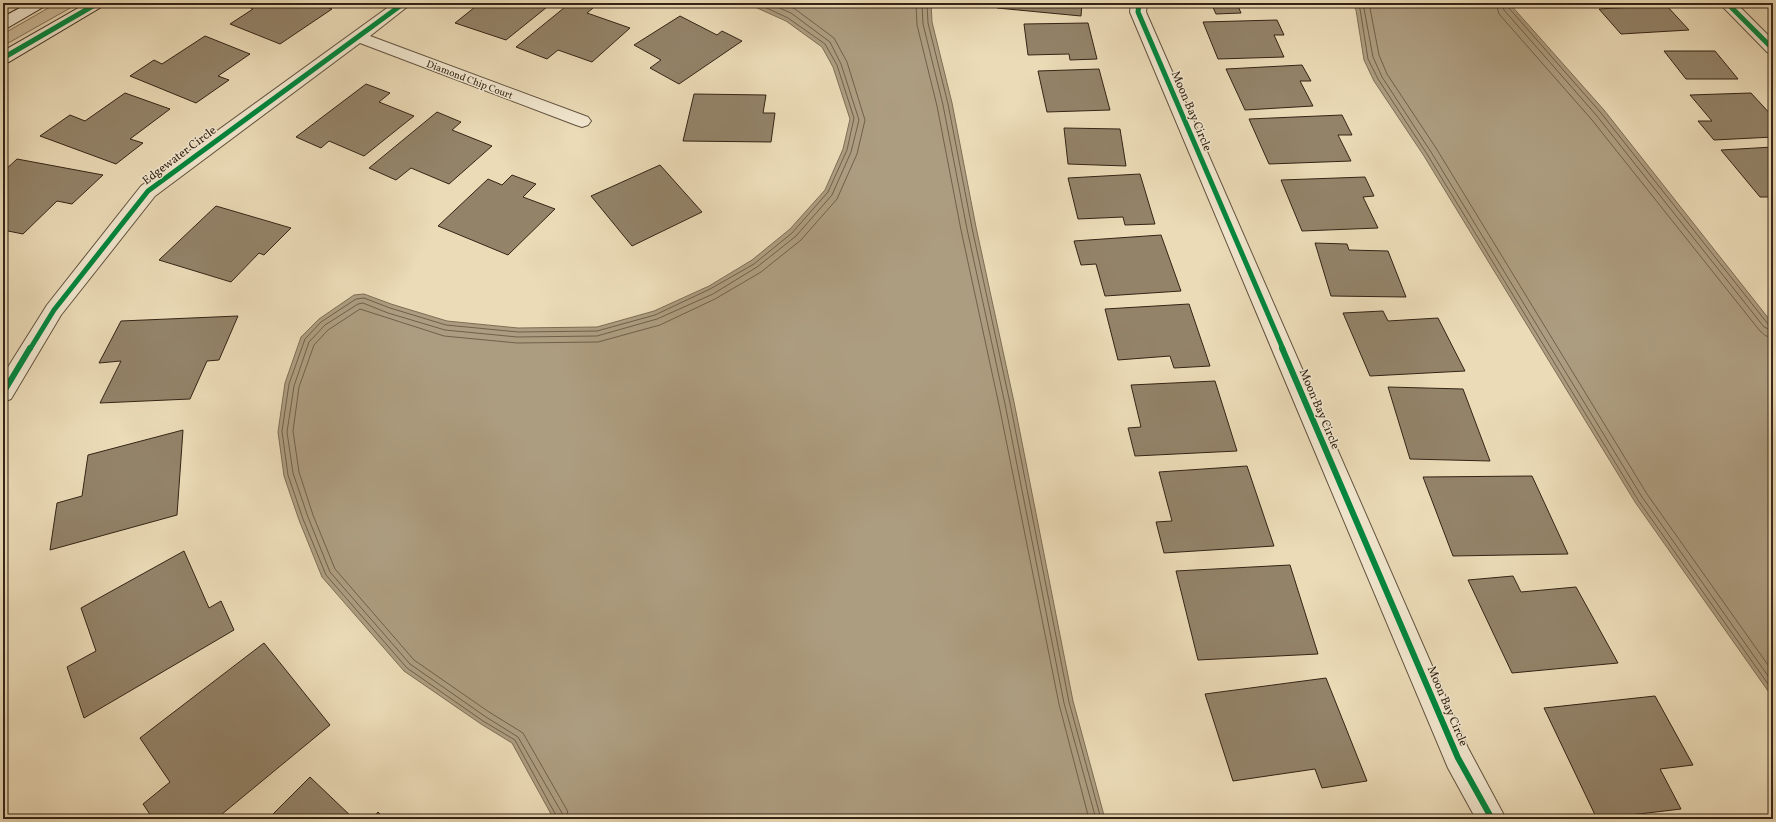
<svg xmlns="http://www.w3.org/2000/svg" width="1776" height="822" viewBox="0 0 1776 822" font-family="Vollkorn,serif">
	<rect width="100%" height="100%" fill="#ebdbb7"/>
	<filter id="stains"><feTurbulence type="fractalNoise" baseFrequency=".005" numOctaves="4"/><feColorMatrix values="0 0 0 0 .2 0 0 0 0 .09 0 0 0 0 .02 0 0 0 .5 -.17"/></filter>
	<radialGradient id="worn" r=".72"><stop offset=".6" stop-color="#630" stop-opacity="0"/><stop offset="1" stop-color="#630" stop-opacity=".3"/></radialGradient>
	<path fill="#ccbc9b" stroke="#807058" d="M57,3H79L3,46V34Z"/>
	<g fill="#ad9d80" stroke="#7d6d55">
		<path d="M746,3H931L932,22L952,103L976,227L1014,402L1073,701L1105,819H555L551,814L512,743L481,724L404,671L322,577L299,520L284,476L278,432L285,383L301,337L319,319L354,295L364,294L391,304L447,321L518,328L597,327L654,311L709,286L752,260L790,229L825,190L843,149L850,119L833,67L822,47L786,21Z"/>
		<path d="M1352,3H1509L1604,110L1773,324V698L1635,502L1424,156L1374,81L1364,60L1356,10Z"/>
	</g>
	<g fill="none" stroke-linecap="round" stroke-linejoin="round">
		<g stroke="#70604a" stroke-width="1">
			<path d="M916,3L917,25L937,106L961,230L999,405L1059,704L1089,819"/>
			<path d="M922,3L923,24L943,105L967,229L1005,404L1064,703L1096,819"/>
			<path d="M927,3L928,23L948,104L972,228L1010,403L1069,702L1101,819"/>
			<path d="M1357,3L1360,9L1368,59L1378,79L1427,154L1638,500L1773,691"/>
			<path d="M1363,3L1373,57L1382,77L1431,152L1642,497L1773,683"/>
			<path d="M1369,3L1379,55L1387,74L1436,148L1647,494L1773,672"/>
			<path d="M1496,3L1499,14L1592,120L1760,331L1766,336L1773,337"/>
			<path d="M1502,3L1504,10L1597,116L1764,327L1773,331"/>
			<path d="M1507,3L1508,7L1601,113L1768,324L1773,326"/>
			<path d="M558,819L515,740L483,721L407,668L326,575L303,519L288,475L282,431L289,384L305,339L321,322L356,299L364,298L390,308L446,325L518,332L597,331L655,315L710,289L754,264L792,233L828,192L847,150L854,118L837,65L825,44L788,18L756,3"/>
			<path d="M563,819L562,813L518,737L486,717L410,664L330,572L308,517L293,473L287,432L294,386L309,342L325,325L358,304L363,303L388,313L445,330L517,337L597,336L657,319L713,294L757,267L796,236L832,195L851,152L859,120L841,64L830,42L791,13L768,3"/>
			<path d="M569,819L567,810L523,733L489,712L414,660L335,569L313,515L299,472L293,431L299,387L314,345L328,330L360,309L444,336L517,343L598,342L660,325L715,299L761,272L801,240L837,199L857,154L865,120L847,62L834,38L795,9L783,3"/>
		</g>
	</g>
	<g fill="#938369" stroke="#342415">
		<path d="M256,3H316L332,9L280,44L230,24L253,9L249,7Z"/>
		<path d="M480,3H552L506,40L455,23Z"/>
		<path d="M570,3H578L593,8L587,13L630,28L592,62L558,50L547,59L516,47Z"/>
		<path d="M998,3H1082L1081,16L997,8Z"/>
		<path d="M1211,3H1275L1276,5L1238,6L1241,13L1216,14Z"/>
		<path d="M1666,5L1689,30L1621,34L1599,9Z"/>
		<path d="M680,16L717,35L722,31L742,41L679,84L650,68L661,60L634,45Z"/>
		<path d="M1277,20L1284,35H1274L1284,57L1218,59L1203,22Z"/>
		<path d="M1088,23L1097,59L1070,60L1069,54L1028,55L1024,24Z"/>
		<path d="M205,36L250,54L218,76L229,80L196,103L130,76L154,60L162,64Z"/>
		<path d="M1664,51H1715L1738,79H1686Z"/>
		<path d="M1302,65L1311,81H1300L1313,106L1245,110L1226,69Z"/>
		<path d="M1099,69L1110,110L1047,112L1038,71Z"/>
		<path d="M366,84L390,93L379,102L414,116L364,156L329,141L321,148L296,137Z"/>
		<path d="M125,93L170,109L130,139L143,143L116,164L40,136L70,115L85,121Z"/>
		<path d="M1751,93L1773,117V137L1714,140L1698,121H1712L1690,95Z"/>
		<path d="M694,94L766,95L763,113H775L771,142L683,141Z"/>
		<path d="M437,112L461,122L452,130L492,146L449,184L411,168L396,180L369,168Z"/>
		<path d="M1342,115L1352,135H1338L1351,161L1269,164L1249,119Z"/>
		<path d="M1064,128L1120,129L1126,166L1068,164Z"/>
		<path d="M1773,147V197H1760L1721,150Z"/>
		<path d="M17,159L103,175L72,204L57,201L23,234L3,230V172Z"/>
		<path d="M660,165L702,212L632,246L591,196Z"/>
		<path d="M1140,174L1155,224L1125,225L1123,217L1078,219L1068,178Z"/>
		<path d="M512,175L536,184L523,197L555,209L508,255L438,226L488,179L502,185Z"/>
		<path d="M1365,177L1374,196L1363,197L1378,228L1302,231L1281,180Z"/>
		<path d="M216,206L291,228L264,255L259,253L231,282L159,260Z"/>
		<path d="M1161,235L1181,291L1105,296L1096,264L1081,265L1074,241Z"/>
		<path d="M1315,243L1347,244L1349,250L1388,251L1406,297L1331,296Z"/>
		<path d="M1189,304L1210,366L1174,368L1170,356L1118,360L1105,309Z"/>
		<path d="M1383,311L1388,321L1438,318L1465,371L1370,376L1343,313Z"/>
		<path d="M238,316L219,360L207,361L190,399L100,403L121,361L99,363L121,321Z"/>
		<path d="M1215,381L1237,451L1135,456L1128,428L1141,427L1131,385Z"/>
		<path d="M1388,387L1463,389L1490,461L1410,459Z"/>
		<path d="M183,430L177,515L50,550L57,503L82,496L88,455Z"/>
		<path d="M1247,466L1274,546L1164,553L1156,522L1172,521L1159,472Z"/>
		<path d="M1532,476L1568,554L1453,556L1423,477Z"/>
		<path d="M184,551L209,608L221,601L234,630L84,718L67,667L96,651L81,608Z"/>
		<path d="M1290,565L1318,654L1198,660L1176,571Z"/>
		<path d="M1513,576L1521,592L1576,587L1618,663L1512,673L1468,580Z"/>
		<path d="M264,643L330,725L216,819H153L143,804L170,782L140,738Z"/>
		<path d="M1326,678L1367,781L1322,788L1315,769L1233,781L1205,694Z"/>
		<path d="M1655,696L1693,765L1660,769L1681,809L1597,819L1544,708Z"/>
		<path d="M310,777L354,819H268Z"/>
		<path d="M378,812L385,819H372Z"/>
	</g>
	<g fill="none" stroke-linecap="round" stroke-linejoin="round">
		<g stroke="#62523e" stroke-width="2">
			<g id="street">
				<path d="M394,3H412L370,36L588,117L591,121L588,125L582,127L576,125L360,43L155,196L61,315L11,399L3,402V375L47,305L141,186Z"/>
				<path d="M1131,3H1147L1146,12L1468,748L1506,819H1476L1448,768L1130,12Z"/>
				<path d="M1719,3H1736L1773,40V54L1767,52Z"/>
			</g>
		</g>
		<g stroke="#342415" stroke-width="2">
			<g id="secondary">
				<path d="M29,3H48L45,6L9,27L3,29V17Z"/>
				<path d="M87,3H106L103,6L9,62L3,63V51Z"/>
			</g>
		</g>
		<use href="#street" fill="#f2e8d0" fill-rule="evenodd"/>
		<use href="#secondary" fill="#f2e8d0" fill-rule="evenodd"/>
		<g stroke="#f2e8d0" stroke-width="7">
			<g id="cycleway-far1">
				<path d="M1139,3L1138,12L1283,349"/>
				<path d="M1727,3L1773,49"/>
				<path d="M3,58L98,3"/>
				<path d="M30,349L54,310L148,191L404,3"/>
			</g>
		</g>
		<g stroke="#f2e8d0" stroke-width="9">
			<g id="cycleway">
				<path d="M1282,348L1458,758L1492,819"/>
				<path d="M3,393L30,348"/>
			</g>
		</g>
		<use href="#cycleway-far1" stroke="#00873e" stroke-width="5"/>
		<use href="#cycleway" stroke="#00873e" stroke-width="6"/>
	</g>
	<g text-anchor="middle" stroke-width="3" stroke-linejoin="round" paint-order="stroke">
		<g font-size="10" fill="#342415" stroke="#f2e8d0">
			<text transform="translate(470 79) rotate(21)" y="4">Diamond Chip Court</text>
		</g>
		<g font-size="12" fill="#342415" stroke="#f2e8d0">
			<text transform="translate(1192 111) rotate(67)" y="4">Moon Bay Circle</text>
			<text transform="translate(179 155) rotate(-37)" y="4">Edgewater Circle</text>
			<text transform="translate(1320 409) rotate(67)" y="4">Moon Bay Circle</text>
			<text transform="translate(1448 706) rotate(67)" y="4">Moon Bay Circle</text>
		</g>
	</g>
	<rect width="1776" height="822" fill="none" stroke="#ebdbb7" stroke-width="16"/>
	<rect x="4" y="4" width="1768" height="814" fill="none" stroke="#342415" stroke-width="2"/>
	<rect x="8" y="8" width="1760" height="806" fill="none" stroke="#342415"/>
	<rect width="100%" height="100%" filter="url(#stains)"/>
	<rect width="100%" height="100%" fill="url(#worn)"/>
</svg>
